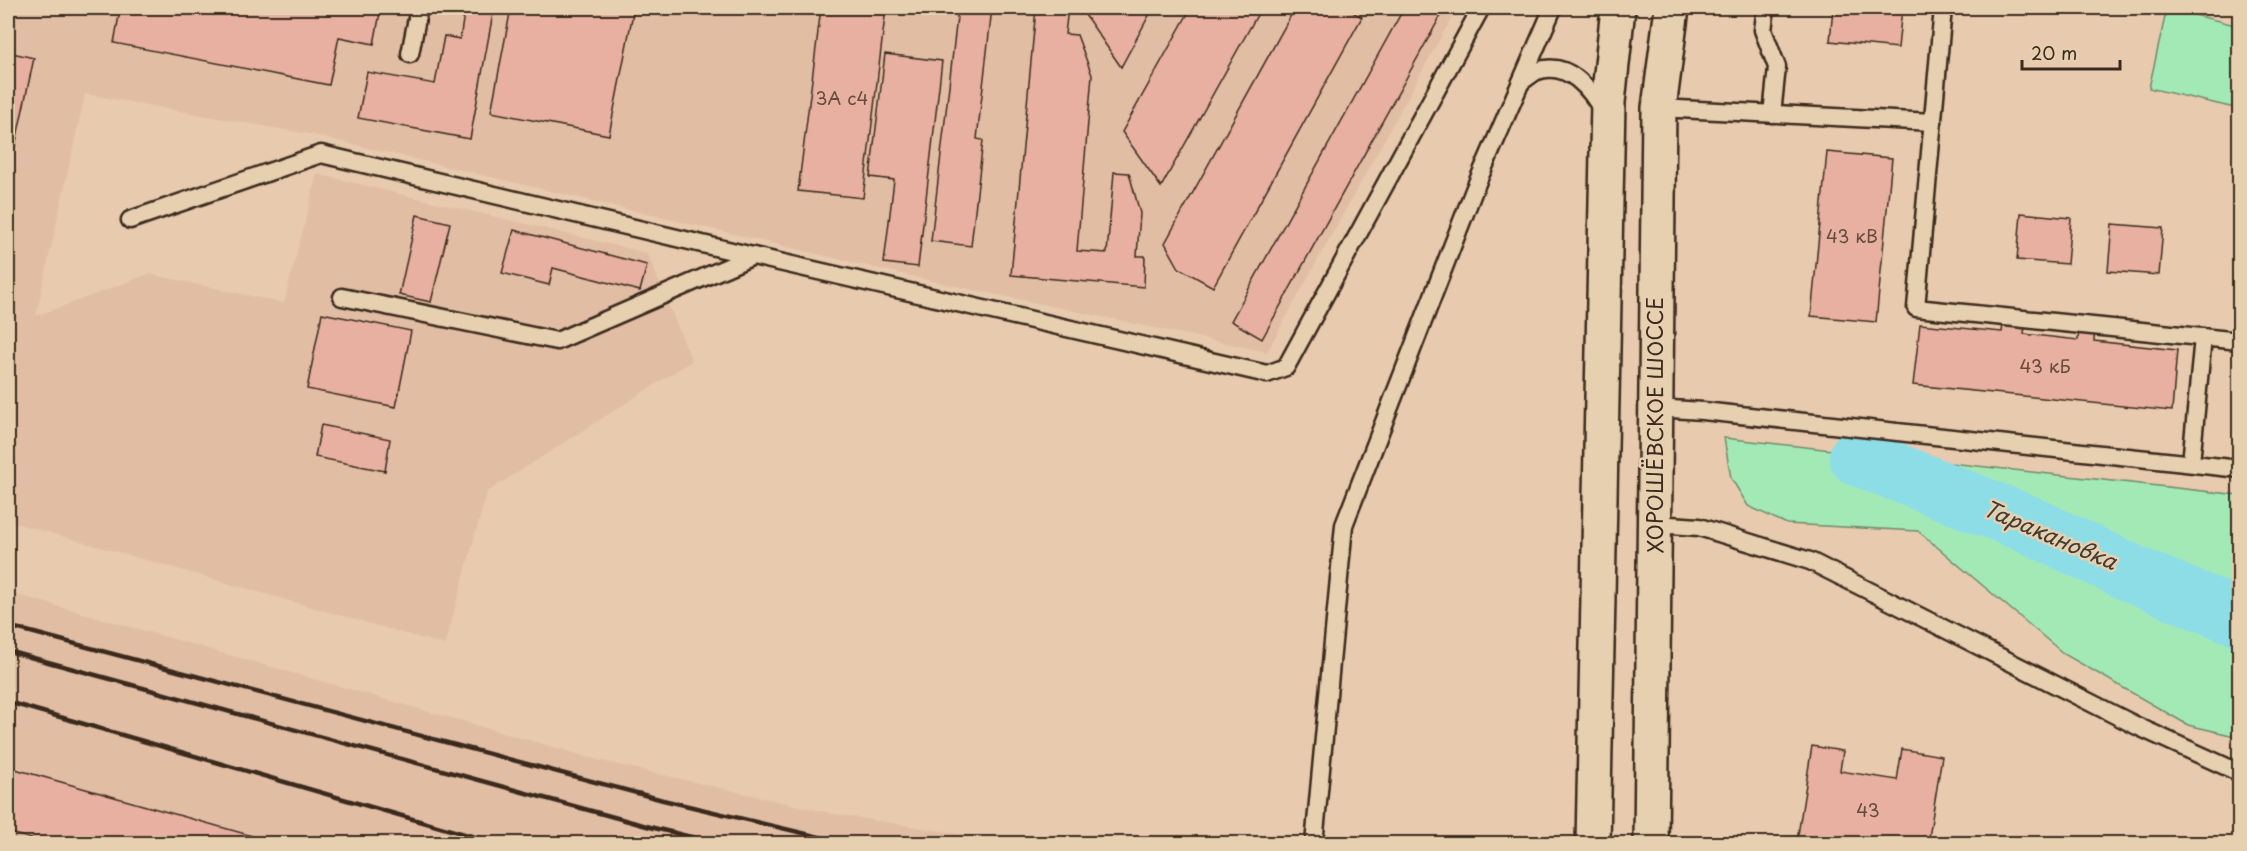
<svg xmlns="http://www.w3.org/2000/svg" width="2247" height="851" viewBox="0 0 2247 851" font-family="'Playpen Sans',sans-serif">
	<rect width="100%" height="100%" fill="#e8cbae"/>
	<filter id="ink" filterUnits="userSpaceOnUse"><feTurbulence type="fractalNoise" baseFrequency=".0167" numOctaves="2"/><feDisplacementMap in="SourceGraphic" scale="12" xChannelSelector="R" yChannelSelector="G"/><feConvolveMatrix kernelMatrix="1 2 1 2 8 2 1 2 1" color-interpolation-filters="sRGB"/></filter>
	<g filter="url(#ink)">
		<g fill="#e1bda4">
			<path d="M8,8H1457L1267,352L923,279L313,135L85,94L36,316L149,274L284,303L317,174L647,253L692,361L487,492L445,645L8,521Z"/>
			<path d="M8,592L602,761L834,814L1018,843H8Z"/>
		</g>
		<g fill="#a3e9b6" stroke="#6f8a6a" stroke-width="1.5">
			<path d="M2167,8L2239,26V109L2149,88Z"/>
			<path d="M1724,438L2239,495V737L2188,725L2064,654L1918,531L1787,524L1748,506L1731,478Z"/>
		</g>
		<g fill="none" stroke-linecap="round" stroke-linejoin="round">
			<path stroke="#8ddde7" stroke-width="58" d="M1858,457L2030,525L2133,574L2240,618"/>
		</g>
		<g fill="#e7b0a0" stroke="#3b2a1e" stroke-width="1.5">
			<path d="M109,8H381L374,44L339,37L329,85L114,43L120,10Z"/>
			<path d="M465,8H494L470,139L358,118L367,72L435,84L444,36L460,39Z"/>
			<path d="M511,8H634L609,135L491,112Z"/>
			<path d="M821,8H886L863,198L798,191Z"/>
			<path d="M958,8H992L977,139L983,140L971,246L931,241Z"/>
			<path d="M1036,8H1068L1065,34L1077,35L1092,75L1077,251L1107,253L1114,172L1129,173L1140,213L1137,256H1145L1144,287L1011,275Z"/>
			<path d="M1085,8H1153L1121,67L1083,12Z"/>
			<path d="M1191,8H1261L1161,187L1122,132Z"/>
			<path d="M1295,8H1345L1362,17L1213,287L1179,268L1165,243Z"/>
			<path d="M1404,8H1445L1262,339L1231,321Z"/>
			<path d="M1833,8H1902L1898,48L1830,41Z"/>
			<path d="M8,52L34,58L11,165L8,164Z"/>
			<path d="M885,54L942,61L918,267L884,263L894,180L870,177Z"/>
			<path d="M1827,152L1892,158L1876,322L1811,316Z"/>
			<path d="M2021,213L2071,218L2067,264L2017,260Z"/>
			<path d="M417,215L450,223L431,302L399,295Z"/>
			<path d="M2112,224L2163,228L2159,275L2108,271Z"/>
			<path d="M514,230L647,265L640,291L553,268L549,285L502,273Z"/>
			<path d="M322,313L411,331L396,407L307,389Z"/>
			<path d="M2003,323L2025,325L2024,334L2078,340L2079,327L2095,329L2094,341L2177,350L2172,411L1913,385L1920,324L2002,332Z"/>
			<path d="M321,425L390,439L385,471L315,457Z"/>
			<path d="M1812,746L1843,751L1840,771L1897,780L1902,749L1942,756L1928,844H1813L1797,841Z"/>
			<path d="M8,767L281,844H48L8,832Z"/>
		</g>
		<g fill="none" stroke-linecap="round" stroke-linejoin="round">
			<g stroke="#3b2a1e" stroke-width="21">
				<g id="lane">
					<path d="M1766,8L1763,30L1777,67L1772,114"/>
					<path d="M1943,8L1916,308L2240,341"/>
					<path d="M410,54L419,8"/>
					<path d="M1521,82C1526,79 1532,73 1537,71C1568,60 1592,90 1604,114"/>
					<path d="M1659,108L1933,122"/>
					<path d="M130,220L321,154L753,256L1267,374L1286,367L1481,8"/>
					<path d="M342,297L557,341L753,256"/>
					<path d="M1655,408L1703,411L2240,469"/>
					<path d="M2191,463L2203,337"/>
					<path d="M1656,524L1699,527L1810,561L2139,727L2240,773"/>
					<path d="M1314,844L1344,525L1474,190L1553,8"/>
				</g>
			</g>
			<g stroke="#3b2a1e" stroke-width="38">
				<g id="secondary">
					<path d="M1593,844L1608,102L1618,8"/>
					<path d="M1651,844L1659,108L1672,8"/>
				</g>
			</g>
			<use href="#lane" stroke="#e7d0b0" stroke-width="16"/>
			<use href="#secondary" stroke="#e7d0b0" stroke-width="33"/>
			<g stroke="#3b2a1e" stroke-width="4.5">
				<path d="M8,626L663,800L849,844"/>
				<path d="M8,651L654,828L720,844"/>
				<path d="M8,702L499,844"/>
			</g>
		</g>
	</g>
	<g text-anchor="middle" stroke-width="5" stroke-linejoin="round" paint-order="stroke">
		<g font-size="18" fill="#664c3e">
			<text x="842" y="105">3А с4</text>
			<text x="1852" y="243">43 кВ</text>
			<text x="2045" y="373">43 кБ</text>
			<text x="1868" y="817">43</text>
		</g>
		<g font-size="21" fill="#3b2a1e" stroke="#e7d0b0">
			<text transform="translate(1656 425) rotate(-90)" y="7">ХОРОШЁВСКОЕ ШОССЕ</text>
		</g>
		<g font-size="22" font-style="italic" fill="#433c32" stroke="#e7d0b0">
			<text transform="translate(2050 535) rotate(23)" y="8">Таракановка</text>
		</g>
	</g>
	<rect width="2247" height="851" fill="none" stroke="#e7d0b0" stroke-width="30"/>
	<rect x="15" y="15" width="2217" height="821" fill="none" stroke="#3b2a1e" stroke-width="2" filter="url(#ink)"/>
	<path d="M2022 60v9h98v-9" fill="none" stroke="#3b2a1e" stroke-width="3"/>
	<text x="2031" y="60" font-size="18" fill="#3b2a1e" stroke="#e7d0b0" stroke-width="4.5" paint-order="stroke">20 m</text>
</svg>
